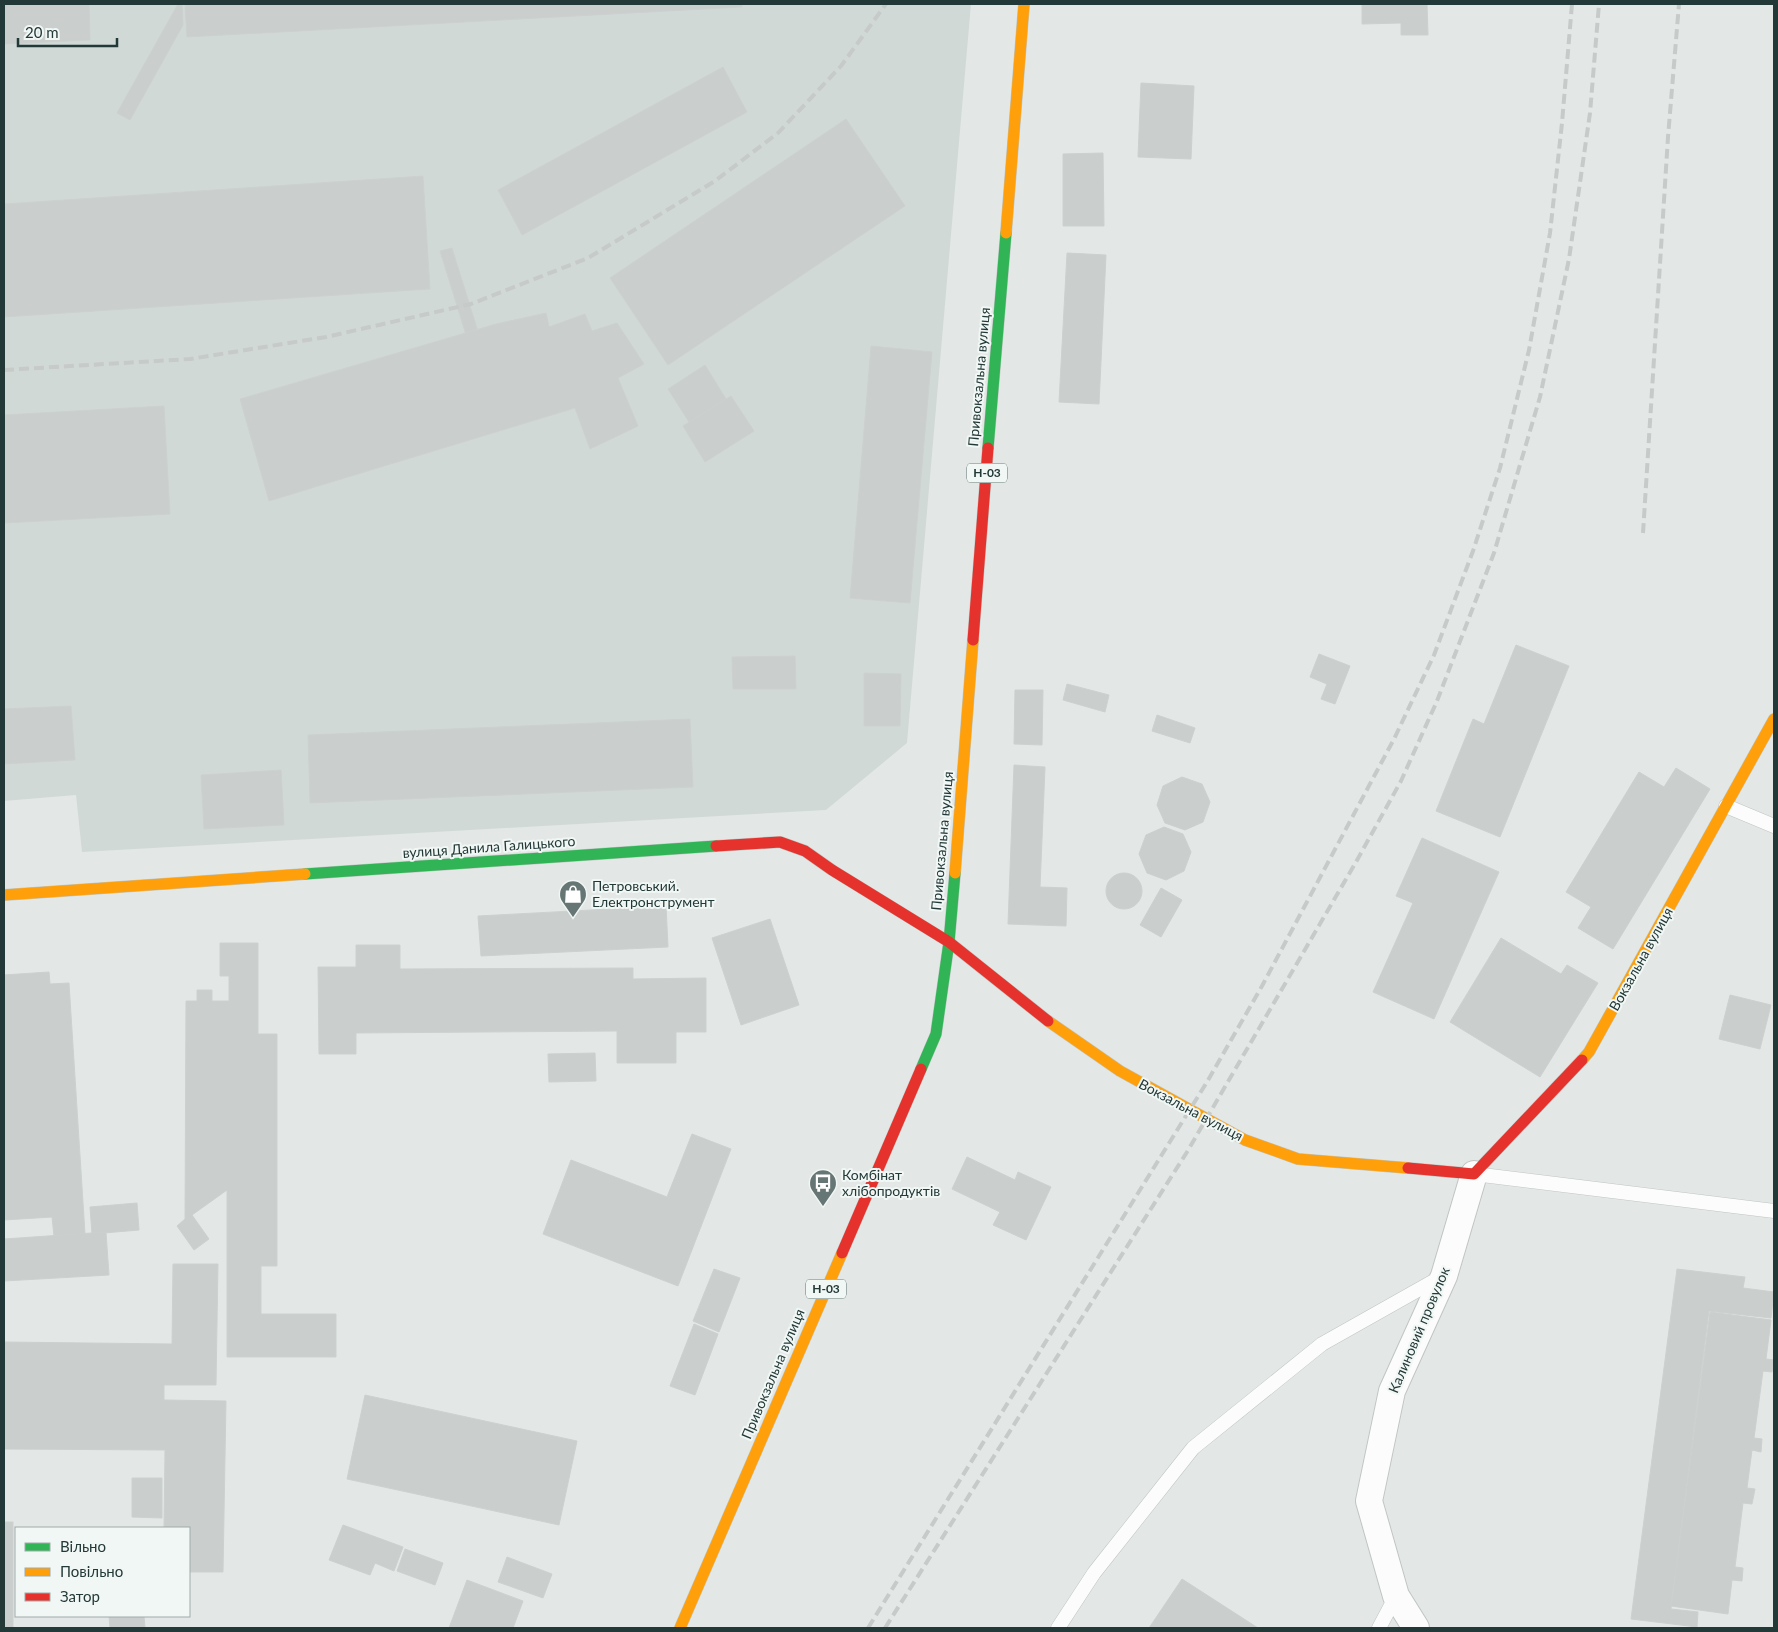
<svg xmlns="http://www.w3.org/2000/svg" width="1778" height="1632" viewBox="0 0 1778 1632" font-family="Lato,sans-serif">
	<rect width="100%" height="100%" fill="#e3e8e6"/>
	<path fill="#d1d9d7" d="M4,4H971L907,743L826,810L82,852L76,795L4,801Z"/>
	<g fill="#cacfce" stroke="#ccd1cf">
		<path d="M4,4H89L90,40L4,44Z"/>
		<path d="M178,4H182L183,25L130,120L117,113Z"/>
		<path d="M185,4H742V7L187,37Z"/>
		<path d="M1373,4H1427L1428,35H1401V23L1362,24V5Z"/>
		<path d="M723,67L747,112L522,235L498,190Z"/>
		<path d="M1141,83L1194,86L1191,159L1138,157Z"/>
		<path d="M846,119L905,206L668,365L610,278Z"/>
		<path d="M1103,153L1104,226H1063V154Z"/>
		<path d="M423,176L430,289L4,317V204Z"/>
		<path d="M452,248L495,386L483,390L440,251Z"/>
		<path d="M1067,253L1106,255L1099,404L1059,402Z"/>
		<path d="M546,313L549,327L585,314L592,331L617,323L644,364L618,378L638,426L590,449L575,408L269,501L240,399L496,324Z"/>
		<path d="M871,346L932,352L910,603L850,598Z"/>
		<path d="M705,365L726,399L689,422L668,389Z"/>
		<path d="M731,396L754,431L705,462L683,426Z"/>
		<path d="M164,406L170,514L4,523V415Z"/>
		<path d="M1516,645L1569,666L1500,837L1436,811L1473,719L1484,724Z"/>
		<path d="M1319,654L1350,666L1335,704L1321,699L1327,684L1310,677Z"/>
		<path d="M795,656L796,689H733L732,657Z"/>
		<path d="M864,673L901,674L900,726H864Z"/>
		<path d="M1067,684L1109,695L1105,712L1063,700Z"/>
		<path d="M1015,690H1043L1042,745L1014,744Z"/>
		<path d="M71,706L75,760L4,764V709Z"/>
		<path d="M1157,715L1195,728L1190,743L1152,731Z"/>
		<path d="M690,719L693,787L310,803L308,735Z"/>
		<path d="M1014,765L1045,767L1040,887L1067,888L1066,926L1008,924Z"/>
		<path d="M1676,768L1710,789L1613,949L1578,928L1591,907L1566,892L1639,772L1664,787Z"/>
		<path d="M281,770L284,825L204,829L201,775Z"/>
		<path d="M1182,777L1202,784L1210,802L1203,822L1185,830L1165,823L1157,805L1163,786Z"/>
		<path d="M1164,827L1183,834L1191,852L1184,871L1166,880L1147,873L1139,854L1146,835Z"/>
		<path d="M1422,838L1499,872L1434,1019L1373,992L1413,903L1396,896Z"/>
		<circle cx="1124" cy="891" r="18"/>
		<path d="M1161,888L1182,900L1161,937L1140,925Z"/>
		<path d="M666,906L668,947L481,956L478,916Z"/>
		<path d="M770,919L799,1005L741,1025L712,938Z"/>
		<path d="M1501,938L1561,974L1567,965L1598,983L1540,1077L1450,1022Z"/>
		<path d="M220,943H258V1034H277V1266H261V1314H336V1357H227V1190L192,1215L209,1239L194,1250L177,1226L185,1219L186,1001H197V990H212V1001H229V976H220Z"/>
		<path d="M356,945H400V969L633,968V979L706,978V1032H676V1063H617V1031L356,1033V1054H319L318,967H356Z"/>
		<path d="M49,972L50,984L69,983L85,1234L54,1236L52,1217L4,1220V975Z"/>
		<path d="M1730,995L1771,1005L1760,1049L1719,1039Z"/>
		<path d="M595,1053L596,1081L549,1082L548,1054Z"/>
		<path d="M692,1134L731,1149L678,1286L543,1234L571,1160L667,1197Z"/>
		<path d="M967,1157L1015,1180L1018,1172L1051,1187L1026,1240L993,1225L1000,1212L952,1189Z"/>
		<path d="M137,1203L139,1230L92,1234L90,1207Z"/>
		<path d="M106,1232L109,1275L4,1281V1239Z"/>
		<path d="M173,1264H218L216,1385H164V1400L226,1401L223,1572H189V1528H164L165,1450L4,1449V1342L172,1344Z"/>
		<path d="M714,1269L740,1278L719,1332L693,1321Z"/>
		<path d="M1677,1269L1745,1277L1743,1288L1774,1292L1771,1318L1709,1311L1671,1609L1698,1612L1697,1627L1631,1619Z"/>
		<path d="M1710,1312L1771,1320L1766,1359L1774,1360L1772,1372L1763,1371L1754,1438L1762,1439L1761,1452L1752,1450L1747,1488L1755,1489L1752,1504L1743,1503L1735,1567L1743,1568L1742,1581L1732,1580L1728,1614L1671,1606Z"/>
		<path d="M694,1324L718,1334L695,1395L670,1386Z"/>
		<path d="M365,1395L577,1441L559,1525L347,1479Z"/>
		<path d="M132,1478H162V1518L132,1517Z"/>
		<rect x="4" y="1522" width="9" height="106"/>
		<path d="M343,1525L403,1547L394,1571L375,1563L370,1575L329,1560Z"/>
		<path d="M405,1549L443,1563L435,1585L397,1571Z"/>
		<path d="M507,1557L552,1574L543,1598L498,1582Z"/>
		<path d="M1182,1579L1258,1628H1149Z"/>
		<path d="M467,1580L523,1601L513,1628H449Z"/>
		<path d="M109,1616H144L145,1628H110Z"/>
	</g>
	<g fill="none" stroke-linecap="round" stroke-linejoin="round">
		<g stroke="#c0c5c3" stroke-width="15">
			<g id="lane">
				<path d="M1726,806L1774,826"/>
				<path d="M1474,1174L1774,1211"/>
				<path d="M1058,1628L1094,1573L1193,1448L1322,1344L1441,1277"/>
				<path d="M1379,1628L1396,1596"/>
			</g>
		</g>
		<g stroke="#c0c5c3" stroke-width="28">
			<path id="street" d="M1416,1628L1396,1596L1369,1501L1392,1391L1444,1276L1474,1174"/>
		</g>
		<g stroke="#c0c6c4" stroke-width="12">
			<g id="fast">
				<path d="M988,448L1006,233"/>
				<path d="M305,874L716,846"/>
				<path d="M921,1069L936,1034L949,942L955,873"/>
			</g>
		</g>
		<g stroke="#c0c6c4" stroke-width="12">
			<g id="slow">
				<path d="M1006,233L1024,4"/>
				<path d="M955,873L973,640"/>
				<path d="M4,895L305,874"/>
				<path d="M1048,1021L1120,1071L1245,1140L1298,1159L1408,1168"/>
				<path d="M1582,1060L1589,1052L1774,719"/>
				<path d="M680,1628L842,1253"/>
			</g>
		</g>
		<g stroke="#c0c6c4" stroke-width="12">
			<g id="jam">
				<path d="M973,640L988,448"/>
				<path d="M716,846L780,842L805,851L832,870L949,942L1048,1021"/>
				<path d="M1408,1168L1474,1174L1582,1060"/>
				<path d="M842,1253L921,1069"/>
			</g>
		</g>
		<use href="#lane" stroke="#fbfcfb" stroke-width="14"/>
		<use href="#street" stroke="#fbfcfb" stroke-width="26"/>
		<use href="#fast" stroke="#30b455" stroke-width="11"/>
		<use href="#slow" stroke="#ff9f0a" stroke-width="11"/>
		<use href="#jam" stroke="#e5322d" stroke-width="11"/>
		<g stroke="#c6cac9" stroke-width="4" stroke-dasharray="10 5" stroke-linecap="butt">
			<path d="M4,370L190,359L326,337L471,304L588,258L715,181L778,133L841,66L886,4"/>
			<path d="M1643,533L1668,137L1679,4"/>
			<path d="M868,1628L1207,1082L1262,986L1394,739L1434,655L1473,551L1500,468L1529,350L1550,233L1562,123L1572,4"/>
			<path d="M885,1628L1187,1152L1356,862L1401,781L1437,701L1494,553L1540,397L1569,259L1590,113L1599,4"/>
		</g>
	</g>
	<defs>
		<g id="shop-pin" transform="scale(1.4375)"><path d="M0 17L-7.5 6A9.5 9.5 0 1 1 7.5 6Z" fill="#667674" stroke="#f1f7f5"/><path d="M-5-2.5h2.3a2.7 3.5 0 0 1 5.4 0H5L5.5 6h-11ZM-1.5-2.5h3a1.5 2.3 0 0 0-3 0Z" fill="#fff"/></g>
		<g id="bus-pin" transform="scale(1.4375)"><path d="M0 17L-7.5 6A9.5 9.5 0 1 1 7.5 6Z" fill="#667674" stroke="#f1f7f5"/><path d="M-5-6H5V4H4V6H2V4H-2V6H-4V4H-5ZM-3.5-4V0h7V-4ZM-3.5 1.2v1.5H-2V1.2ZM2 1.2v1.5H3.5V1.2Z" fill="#fff"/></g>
	</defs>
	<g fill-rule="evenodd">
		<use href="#shop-pin" x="573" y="894"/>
		<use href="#bus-pin" x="823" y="1183"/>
	</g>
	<g text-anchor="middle" stroke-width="4" stroke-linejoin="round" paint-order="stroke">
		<g fill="#f1f7f5" stroke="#617270" stroke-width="1">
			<rect x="967" y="463.5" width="40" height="19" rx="4"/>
			<rect x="806" y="1279.5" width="40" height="19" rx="4"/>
		</g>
		<g font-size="12" font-weight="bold" fill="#233937">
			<text x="987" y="477">Н-03</text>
			<text x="826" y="1293">Н-03</text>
		</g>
		<g font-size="14" fill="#233937" stroke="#f1f7f5">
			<text transform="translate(979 377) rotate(-85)" y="5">Привокзальна вулиця</text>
			<text transform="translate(942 841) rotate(-85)" y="5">Привокзальна вулиця</text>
			<text transform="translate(489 847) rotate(-4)" y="5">вулиця Данила Галицького</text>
			<text transform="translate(1641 959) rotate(-61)" y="5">Вокзальна вулиця</text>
			<text transform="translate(1191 1110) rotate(28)" y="5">Вокзальна вулиця</text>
			<text transform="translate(1419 1330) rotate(-67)" y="5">Калиновий провулок</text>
			<text transform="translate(773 1374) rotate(-67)" y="5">Привокзальна вулиця</text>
		</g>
		<g font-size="14" fill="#233937" stroke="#f1f7f5" text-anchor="start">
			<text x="592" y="891">Петровський.<tspan x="592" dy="16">Електронструмент</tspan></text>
			<text x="842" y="1180">Комбінат<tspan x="842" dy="16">хлібопродуктів</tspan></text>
		</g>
	</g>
	<rect width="1778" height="1632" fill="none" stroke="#233937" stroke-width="10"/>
	<rect x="15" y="1527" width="175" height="90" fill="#f1f7f5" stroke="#9faba9"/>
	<rect x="25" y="1543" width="25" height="8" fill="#30b455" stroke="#9faba9"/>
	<text x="60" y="1552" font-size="15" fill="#233937">Вільно</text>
	<rect x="25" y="1568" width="25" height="8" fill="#ff9f0a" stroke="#9faba9"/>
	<text x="60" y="1577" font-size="15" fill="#233937">Повільно</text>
	<rect x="25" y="1593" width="25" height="8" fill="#e5322d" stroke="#9faba9"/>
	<text x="60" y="1602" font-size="15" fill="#233937">Затор</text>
	<path d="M18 38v8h99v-8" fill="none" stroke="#233937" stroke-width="2.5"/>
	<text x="25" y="38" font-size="15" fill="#233937" stroke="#f1f7f5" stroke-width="4" paint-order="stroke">20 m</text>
</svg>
